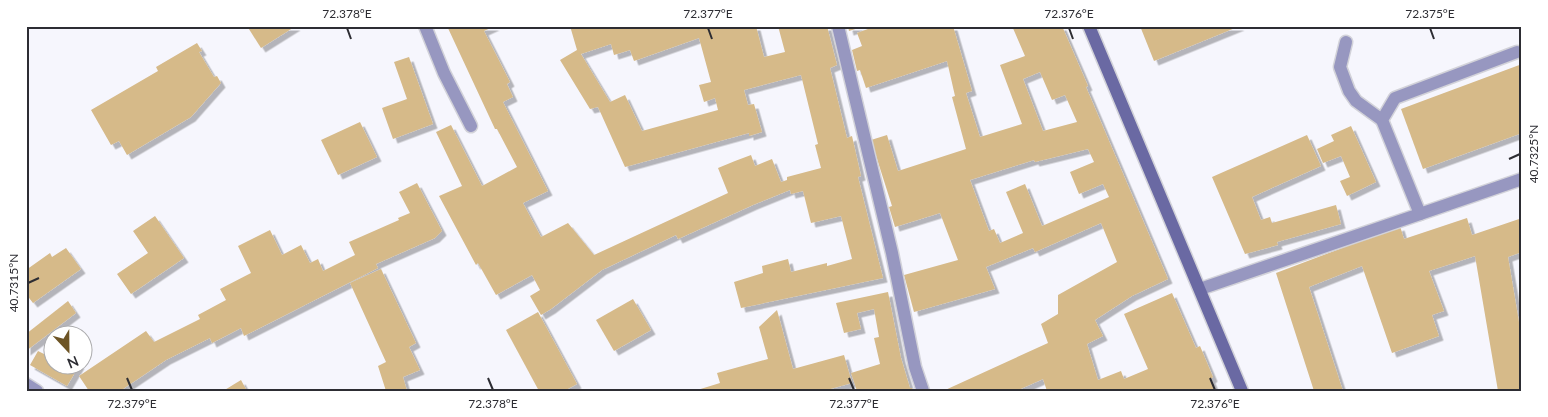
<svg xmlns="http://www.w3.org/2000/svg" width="1548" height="417" viewBox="0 0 1548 417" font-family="Lato,sans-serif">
	<defs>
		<filter id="shadow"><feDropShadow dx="4.5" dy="4.5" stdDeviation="0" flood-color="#0004"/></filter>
	</defs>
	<rect width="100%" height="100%" fill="#f6f6fd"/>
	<g fill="#d6ba89" fill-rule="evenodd" filter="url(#shadow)">
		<path d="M247,26H296L261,48Z"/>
		<path d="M447,26H495L484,31L510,82L507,84L513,97L503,102L548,191L523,203L541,237L568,223L594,255L728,193L718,168L735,161L751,155L755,166L772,159L781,182L787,180V177L821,168L815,145L818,144L801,75L744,90L748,105L754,104L762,132L749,136V133L625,167L598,107L590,109L560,60L577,50L570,26H756L764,57L785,52L778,26H827L837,65L830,68L847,138L852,136L861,176L858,177L883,278L741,308L734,282L763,273L762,266L788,259L791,272L827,263V266L852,259L841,216L811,223L803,191L791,194L790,190L753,205L678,239L676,235L602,270L551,309L541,315L530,296L540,290L532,275L496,295L478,263L476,265L439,196L462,186L436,132L451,125L482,186L517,167L497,129H495ZM699,38L711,82L699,85L704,102L715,98L718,110L642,131L625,95L610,102L581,54L611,44L614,55L630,50L634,61Z"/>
		<path d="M848,26H862V27L849,31Z"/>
		<path d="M876,26H953L972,91L966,93L980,137L1022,124L1000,65L1025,56L1012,26H1062L1088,86L1086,87L1168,279L1132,296L1095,320L1103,336L1087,344L1098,380L1121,371L1124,379L1148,369L1124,314L1172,293L1196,348L1200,346L1213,377L1211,379L1216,391H1047L1043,379L1016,391H943L1048,343L1041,324L1058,314V295L1117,262L1101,223L1035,252L1033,248L986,267L995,289L914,312L904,275L958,260L940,213L895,227L889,207L892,206L871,140L887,135L898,171L966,149L952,97L955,96L947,61L866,88L860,70L857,71L852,50L862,46L857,33ZM1040,72L1052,100L1065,95L1077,122L1043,131L1023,79ZM1088,149L1094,162L1070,172L1079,194L1103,184L1109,197L1042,226L1025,184L1006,192L1023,233L1000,243L994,229L989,231L970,180L1034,160L1035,162Z"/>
		<path d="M1140,26H1240L1154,61Z"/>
		<path d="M197,43L202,51L199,52L214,77L217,76L221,83L191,117L127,155L119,141L111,145L91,110L158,71L156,67Z"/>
		<path d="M409,57L433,124L393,139L382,108L407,99L394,62Z"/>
		<path d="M1522,64V133L1423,169L1401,109Z"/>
		<path d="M360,122L377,157L338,175L321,140Z"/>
		<path d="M1351,126L1376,182L1347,196L1340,181L1350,177L1341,156L1323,163L1317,149L1334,141L1331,135Z"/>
		<path d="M1307,135L1321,166L1252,197L1261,220L1270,217L1272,223L1336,205L1341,224L1277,242L1278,245L1245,254L1212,177Z"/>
		<path d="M417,183L442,231L435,238L376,264L378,268L244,336L241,328L212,343L210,338L166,360L120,391H89L79,376L146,331L154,342L200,319L198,315L226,300L220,289L251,273L238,246L270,230L282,255L301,245L310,263L318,259L323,271L355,255L349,242L399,220L398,218L410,213L399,192Z"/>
		<path d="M155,216L184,258L131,294L117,274L148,253L133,231Z"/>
		<path d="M1467,218L1472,235L1522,218V252L1508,257L1522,340V391H1498L1475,256L1429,271L1444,311L1432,315L1439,336L1392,353L1362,266L1309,287L1343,391H1314L1276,273L1400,226L1404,239Z"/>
		<path d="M66,248L81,269L33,303L26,294V270L50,253L52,257Z"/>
		<path d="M381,269L416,343L409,347L420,370L403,377L407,391H386L378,366L386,362L350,283Z"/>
		<path d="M888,292L901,358L910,388H912L913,391H857L851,373L880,364L874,338L879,337L874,309L857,313L861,329L844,333L836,303Z"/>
		<path d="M633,299L651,330L614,351L596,320Z"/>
		<path d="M68,301L76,313L26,351V334Z"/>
		<path d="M777,310L793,369L844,355L852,383L823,391H694L720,383L717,373L768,359L759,327Z"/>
		<path d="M538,312L577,384L564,391H539L506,330Z"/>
		<path d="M52,344V364H80L67,386L30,365L38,351L46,355Z"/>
		<path d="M82,349L87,352L82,360Z"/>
		<path d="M241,380L247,391H223Z"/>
	</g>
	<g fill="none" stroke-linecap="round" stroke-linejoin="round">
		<g stroke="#d2d2d9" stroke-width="15">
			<g id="lane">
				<path d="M425,26L444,73L471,126"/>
				<path d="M838,26L892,253L915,367L923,391"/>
				<path d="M1346,42L1340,67L1349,91L1356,101L1382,120"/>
				<path d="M1420,214L1522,179"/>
				<path d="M1200,289L1420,214L1382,120L1395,98L1517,52"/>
			</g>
		</g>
		<g stroke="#d2d2d9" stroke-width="15">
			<path id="street" d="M26,384L37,391"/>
		</g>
		<g stroke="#d2d2d9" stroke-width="15">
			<path id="secondary" d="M1089,26L1242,391"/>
		</g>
		<use href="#lane" stroke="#9797c0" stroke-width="12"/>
		<use href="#street" stroke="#9797c0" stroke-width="12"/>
		<use href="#secondary" stroke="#6a69a3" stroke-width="12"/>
	</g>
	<path fill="none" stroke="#2d2d33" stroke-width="2" d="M347,28L351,39M708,28L712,39M1069,28L1073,39M1430,28L1434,39M1509,159L1520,154M28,283L39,278M127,378L132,390M488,378L493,390M849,378L854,390M1210,378L1215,390"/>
	<rect width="1548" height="417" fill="none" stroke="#ffffff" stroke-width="55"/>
	<g transform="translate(68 350) rotate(158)"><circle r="24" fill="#ffffff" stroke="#ababad"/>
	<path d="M0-4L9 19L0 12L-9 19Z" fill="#6d5425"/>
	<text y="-8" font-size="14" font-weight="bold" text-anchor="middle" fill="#2d2d33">N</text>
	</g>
	<rect x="28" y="28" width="1492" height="362" fill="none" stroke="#2d2d33" stroke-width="2"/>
	<g font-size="12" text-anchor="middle" fill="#2d2d33">
		<text x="347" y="18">72.378°E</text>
		<text x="708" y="18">72.377°E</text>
		<text x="1069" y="18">72.376°E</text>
		<text x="1430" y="18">72.375°E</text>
		<text transform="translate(1534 154) rotate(-90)" y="4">40.7325°N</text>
		<text transform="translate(14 283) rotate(-90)" y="4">40.7315°N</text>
		<text x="132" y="408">72.379°E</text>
		<text x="493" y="408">72.378°E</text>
		<text x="854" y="408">72.377°E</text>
		<text x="1215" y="408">72.376°E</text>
	</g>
</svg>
